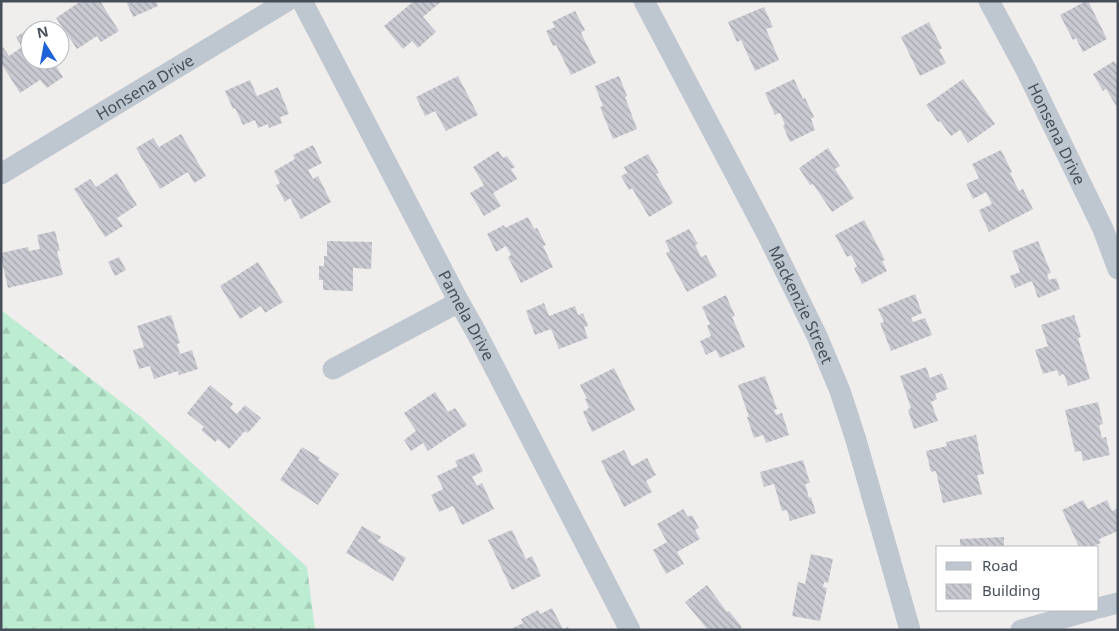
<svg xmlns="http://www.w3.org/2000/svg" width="1119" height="631" viewBox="0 0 1119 631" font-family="'Noto Sans',sans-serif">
	<defs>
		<pattern id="forest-firs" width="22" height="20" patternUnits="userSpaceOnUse" patternTransform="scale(1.25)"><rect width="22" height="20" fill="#bcecd2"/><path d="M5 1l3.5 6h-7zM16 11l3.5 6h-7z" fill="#a3ccb7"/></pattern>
		<pattern id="building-back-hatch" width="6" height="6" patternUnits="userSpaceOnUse" patternTransform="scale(1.25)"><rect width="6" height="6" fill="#cacbd2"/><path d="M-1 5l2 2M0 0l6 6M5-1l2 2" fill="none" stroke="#a6a7ad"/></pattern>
	</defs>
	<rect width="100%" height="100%" fill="#f0eded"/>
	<path fill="url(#forest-firs)" d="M1,310L141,417L307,567L315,630H1Z"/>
	<g fill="url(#building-back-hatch)">
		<path d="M81,1H100L119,31L101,42L97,36L77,49L56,18Z"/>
		<path d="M126,1H156L158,6L133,17Z"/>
		<path d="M414,1H442L423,17L436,32L418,48L412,41L403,49L384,26Z"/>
		<path d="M1086,1H1088L1107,39L1083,52L1076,38L1073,40L1060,15Z"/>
		<path d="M764,7L773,27L766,29L779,60L755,71L741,40L737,42L728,22Z"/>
		<path d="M575,11L585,30L581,33L596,63L571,75L556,45L553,46L546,31L555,27L552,22Z"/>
		<path d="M929,22L942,48L939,50L946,63L920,76L901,37Z"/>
		<path d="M31,27L33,30H30V60H52L63,77L47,88L40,80L20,93L1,63V49L3,47L9,56L22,47L16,37Z"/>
		<path d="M1114,61L1118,68V109L1106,89L1103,91L1093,74Z"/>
		<path d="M458,76L478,115L446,131L435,111L425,116L416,97Z"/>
		<path d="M619,76L627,96L625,97L637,129L613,139L600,107L603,106L595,86Z"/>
		<path d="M794,79L803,99L805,98L814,117L811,119L815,130L790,142L783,126L785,125L780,113L775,115L765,93Z"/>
		<path d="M963,79L995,124L968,143L960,130L951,136L940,121L938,122L926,105Z"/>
		<path d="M250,80L257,96L278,87L289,114L280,117L282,123L269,128L268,124L258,128L255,120L243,125L235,108L233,109L225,91Z"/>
		<path d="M181,134L206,176L194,183L188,172L160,189L136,148L153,138L159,147Z"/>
		<path d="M313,145L322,163L308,170L313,179L318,176L331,202L301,219L290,198L285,202L276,185L280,183L274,171L295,159L293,155Z"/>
		<path d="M828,148L840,166L835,169L854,198L832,212L813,184L810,185L799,168Z"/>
		<path d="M1001,150L1012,172L1010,173L1019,191L1023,189L1033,209L989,232L979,210L992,204L986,192L973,199L966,184L979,178L972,164Z"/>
		<path d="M498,151L503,158L507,156L515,167L511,169L517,179L493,193L501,206L484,216L470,193L484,185L473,167Z"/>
		<path d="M648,154L659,173L656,174L673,203L649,217L632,188L629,190L621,176L627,173L624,167Z"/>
		<path d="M117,173L137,205L117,218L123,226L105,237L74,189L90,179L96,187Z"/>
		<path d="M528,217L534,229L537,228L546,245L543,246L553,267L521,283L508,257L511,255L506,246L496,252L487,234L504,225L505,228Z"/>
		<path d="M864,220L885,260L882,261L887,271L862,284L854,268L857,266L851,255L847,257L835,235Z"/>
		<path d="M689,229L698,244L695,245L701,257L706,255L717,276L687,292L666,253L670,251L665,241Z"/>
		<path d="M55,231L60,251H57L63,275L8,288L1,257V253L28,247L29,251L40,249L37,235Z"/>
		<path d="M327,241L372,242L371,269L353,268V291L323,290V280H319V266H324V256H327Z"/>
		<path d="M1038,241L1051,273L1047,274L1049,280L1056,278L1060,289L1038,298L1032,281L1015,288L1010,276L1020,272L1012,251Z"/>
		<path d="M119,257L126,270L115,276L108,262Z"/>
		<path d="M258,262L283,302L265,313L261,306L240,319L220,286Z"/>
		<path d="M915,294L922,313L911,318L913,322L925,318L932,335L891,351L880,323L884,322L878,309Z"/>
		<path d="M726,295L735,316L732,317L745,347L720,358L716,350L706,355L700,341L711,336L707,326L710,324L702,307Z"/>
		<path d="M544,303L549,316L575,306L578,315L583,313L588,326L584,327L588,338L559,349L551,329L535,335L526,311Z"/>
		<path d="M171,315L180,343L177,344L180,354L192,350L198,369L179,375L178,371L154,379L150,366L139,369L133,350L144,347L137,326Z"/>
		<path d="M1074,315L1081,337L1078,338L1090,379L1068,386L1064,374L1059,376L1057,370L1043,374L1035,350L1048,346L1041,325Z"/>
		<path d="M926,367L930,378L942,373L948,389L935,394L937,399L931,402L938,421L914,429L908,410L911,408L900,376Z"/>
		<path d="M614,368L635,410L592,432L583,412L589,408L585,399H587L580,385Z"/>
		<path d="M765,376L777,409L774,410L776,415L782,413L789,435L766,443L763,435L754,438L747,417H749L738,385Z"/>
		<path d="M210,385L233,404L230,408L237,414L245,405L261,418L248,433L245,431L229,449L218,439L215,442L201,430L204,427L187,413Z"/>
		<path d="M435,392L448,412L455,408L467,425L428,451L423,443L411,451L404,440L416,431L404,413Z"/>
		<path d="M1098,402L1103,424L1099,425L1102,438L1106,437L1110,455L1083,461L1081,451L1075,452L1065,410Z"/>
		<path d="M976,435L984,474L977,475L982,494L943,503L936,471L931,472L926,451L947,446L946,442Z"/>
		<path d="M302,447L320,458L318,460L339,474L318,505L280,480Z"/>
		<path d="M624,450L632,466L647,458L656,475L646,481L652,492L624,507L601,461Z"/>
		<path d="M474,453L483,471L472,477L477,486L482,483L494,509L462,525L453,506L439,512L431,495L443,489L437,476L458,466L455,461Z"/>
		<path d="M803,460L810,483L805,484L809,498L811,497L816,513L790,521L787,510L782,511L774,484L764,487L760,472Z"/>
		<path d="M1083,500L1088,509L1107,500L1112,511L1118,508V531L1099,539L1101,543L1091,547H1079L1062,510Z"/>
		<path d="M683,509L688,517L692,515L699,528L695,530L700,539L677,552L684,564L666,574L653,550L667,542L657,524Z"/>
		<path d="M362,526L381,537L378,541L406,558L393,581L346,553Z"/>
		<path d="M512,530L526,559L532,556L541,576L512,590L488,540Z"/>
		<path d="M1004,537V547H960V539Z"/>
		<path d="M811,554L833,559L828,583L824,582L823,587L827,588L820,621L792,616L798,582L805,584Z"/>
		<path d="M707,585L727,612L729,611L742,627L739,630H710L709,628L707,629L685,602Z"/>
		<path d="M552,608L563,629L568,627L569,630H509L523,623L521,619L538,610L540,614Z"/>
	</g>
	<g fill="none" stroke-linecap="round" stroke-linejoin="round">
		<g stroke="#bec6cf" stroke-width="21">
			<path id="s1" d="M302,1L459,302L475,330L630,630"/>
			<path id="s2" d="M644,1L767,234L817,336L840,391L856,440L910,630"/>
			<path id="s3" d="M989,1L1026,70L1103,229L1118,269"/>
			<path id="s4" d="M1,174L287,1"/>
			<path d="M333,369L459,302"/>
			<path d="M1098,608L1118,603"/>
			<path d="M1021,630L1092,610"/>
		</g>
	</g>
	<g text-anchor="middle" stroke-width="5" stroke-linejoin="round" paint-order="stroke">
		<g font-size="16" fill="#464f59" stroke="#fff">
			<text dy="6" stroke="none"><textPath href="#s4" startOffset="168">Honsena Drive</textPath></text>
			<text dy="6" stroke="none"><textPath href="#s3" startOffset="149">Honsena Drive</textPath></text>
			<text dy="6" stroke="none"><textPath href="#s2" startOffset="342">Mackenzie Street</textPath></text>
			<text dy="6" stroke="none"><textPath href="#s1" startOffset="355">Pamela Drive</textPath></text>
		</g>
	</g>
	<rect width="1119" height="631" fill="none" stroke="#464f59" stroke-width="5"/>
	<rect x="936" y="546" width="162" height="65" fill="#ffffff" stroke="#b5b9bd"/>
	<rect x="946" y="562" width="25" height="8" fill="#bec6cf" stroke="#b5b9bd"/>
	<text x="982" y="571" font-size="15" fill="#464f59">Road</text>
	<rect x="946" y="584" width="25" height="15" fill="url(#building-back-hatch)" stroke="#b5b9bd"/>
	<text x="982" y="596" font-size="15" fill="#464f59">Building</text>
	<g transform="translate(45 45) rotate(349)"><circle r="24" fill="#ffffff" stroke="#b5b9bd"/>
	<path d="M0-4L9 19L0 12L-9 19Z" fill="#2062d7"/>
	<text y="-8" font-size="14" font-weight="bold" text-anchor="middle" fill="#464f59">N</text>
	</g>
</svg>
